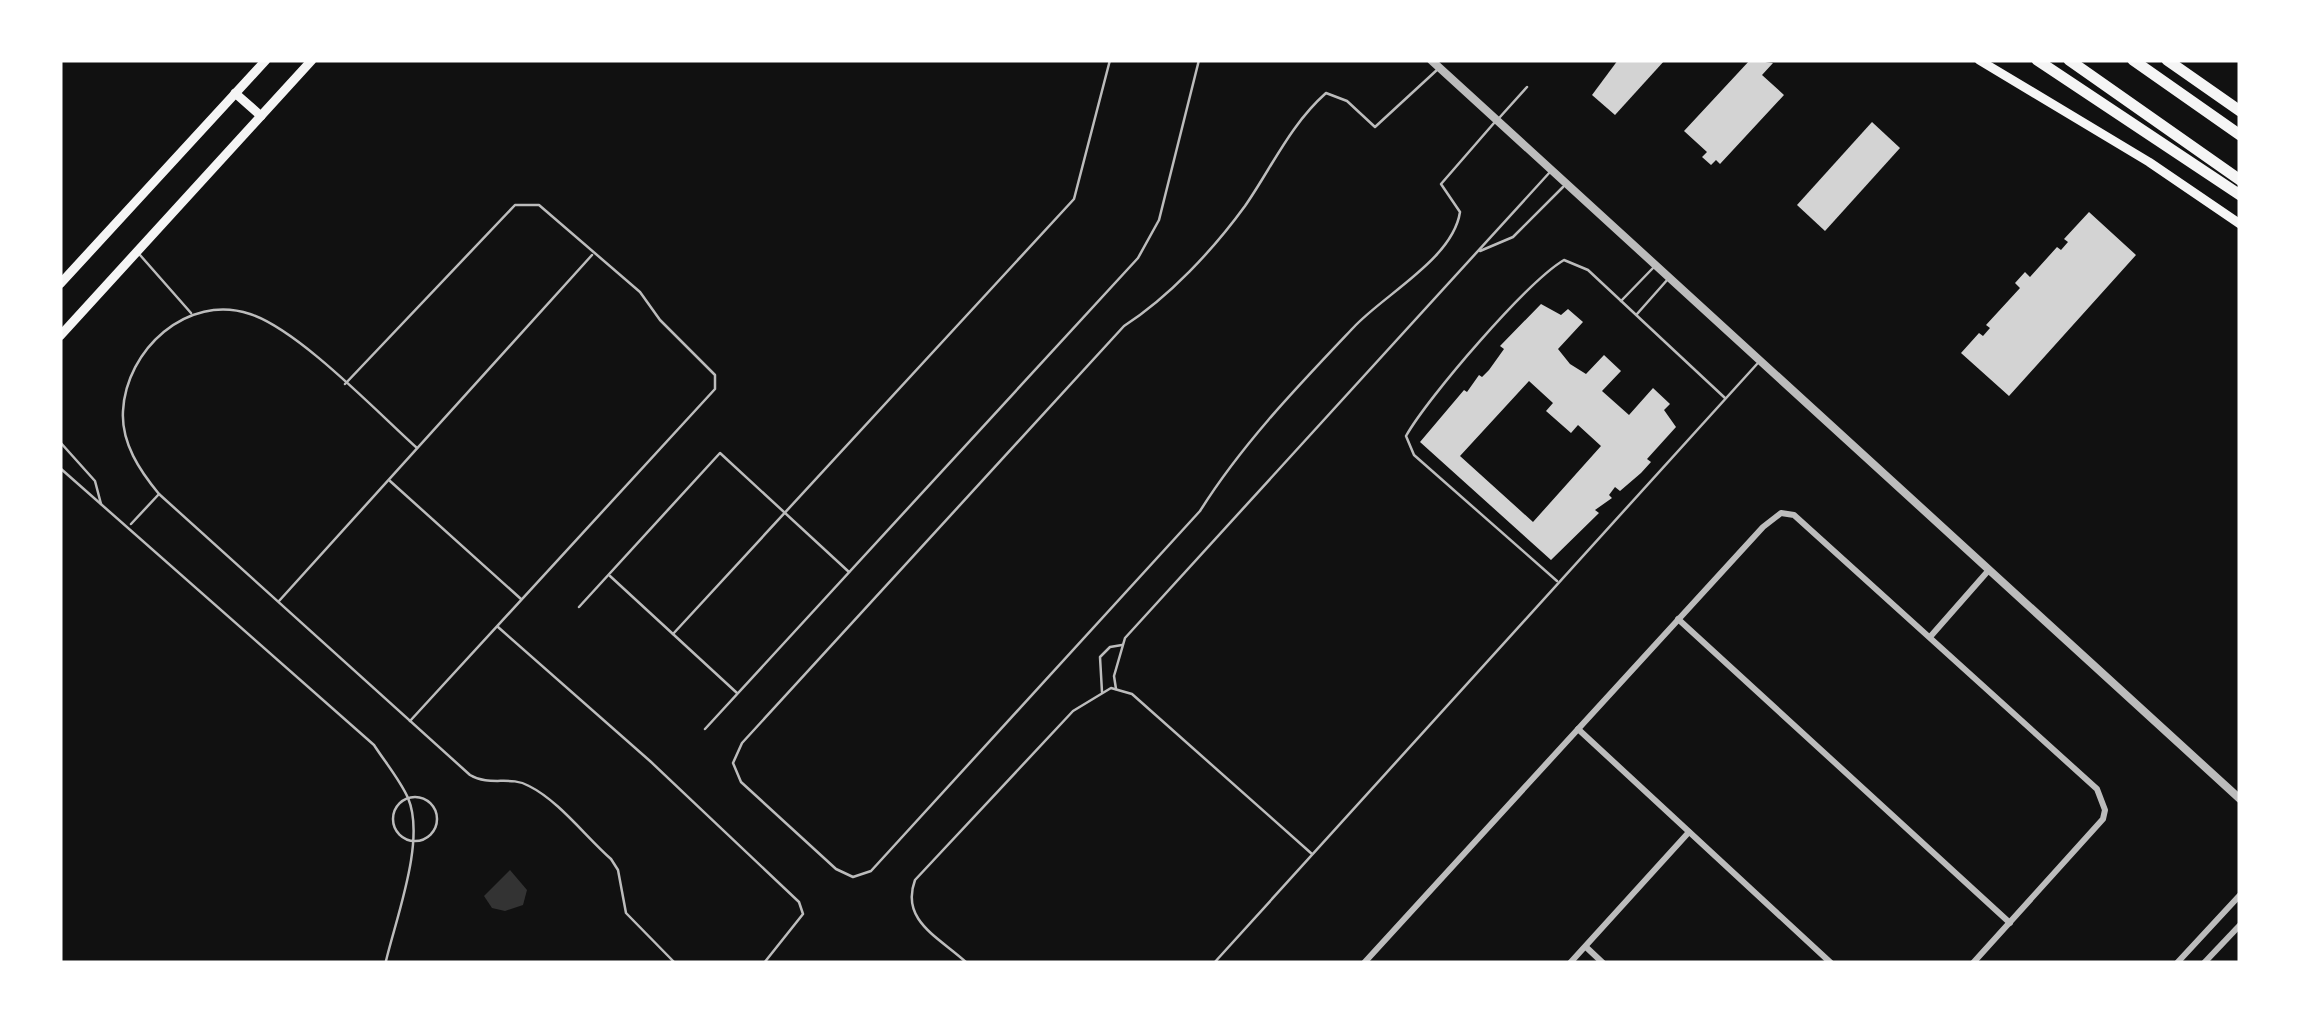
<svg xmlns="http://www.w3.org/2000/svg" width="2300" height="1023" viewBox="0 0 2300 1023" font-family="'Source Sans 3',sans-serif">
	<rect width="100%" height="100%" fill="#111"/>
	<path fill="#333" d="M510,870L527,890L523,905L505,911L492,908L484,896Z"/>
	<g fill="#d3d3d3" fill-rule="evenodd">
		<path d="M1618,60H1665L1615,115L1592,95Z"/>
		<path d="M1750,60L1773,63L1762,75L1784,95L1720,164L1716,160L1711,165L1702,157L1707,152L1684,131Z"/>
		<path d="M1872,122L1900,148L1825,231L1797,205Z"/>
		<path d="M2089,212L2136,255L2009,396L1961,353L1979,333L1983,336L1990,328L1986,325L2020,288L2015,283L2025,272L2030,277L2057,247L2061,250L2068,242L2064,239Z"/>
		<path d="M1541,304L1561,315L1568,309L1583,322L1558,349L1570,364L1586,374L1604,355L1621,371L1602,391L1629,415L1653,388L1670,404L1664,410L1676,427L1647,459L1651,462L1641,473L1620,491L1615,487L1609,495L1612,498L1595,510L1599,513L1551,560L1420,442L1464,390L1467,392L1479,375L1482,377L1489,370L1504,349L1500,346ZM1529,381L1553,403L1546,411L1571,433L1578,425L1601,446L1533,522L1460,456Z"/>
	</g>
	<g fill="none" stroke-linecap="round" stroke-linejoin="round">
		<g stroke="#bcbcbc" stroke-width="2.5">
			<path d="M60,61L63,60"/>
			<path d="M1438,69L1375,127L1347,101L1326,93C1290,125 1272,167 1245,206C1213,250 1169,297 1124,326L742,743L733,763L741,782L836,869L853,877L871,871L1200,511C1242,444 1298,386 1353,328C1383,295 1453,259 1460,212L1441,184L1494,123"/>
			<path d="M1500,117L1527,87"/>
			<path d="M1480,251L1513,237L1563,187"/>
			<path d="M140,255L191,313"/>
			<path d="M1621,301L1653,268"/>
			<path d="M1637,314L1668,279"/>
			<path d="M345,384L515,205H539L640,292L660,320L715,375V389L410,721"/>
			<path d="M60,442L95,481L101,504"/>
			<path d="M60,468L374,745C385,762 400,780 408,798C426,840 396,918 386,961"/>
			<path d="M390,481L521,599"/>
			<path d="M159,494L470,775C490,787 510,775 529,786C559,801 585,836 611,859L618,870L626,913L675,963"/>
			<path d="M131,524L159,494C140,471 121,443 123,411C126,350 187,293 250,314C299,330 377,412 417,448"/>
			<path d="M610,576L737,693"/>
			<path d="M1557,581L1414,455L1406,436C1428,397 1527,282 1564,260L1588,270L1725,398"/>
			<path d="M279,601L592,255"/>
			<path d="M579,607L720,453L849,572"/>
			<path d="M498,627L650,761L799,902L803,914L764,963"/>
			<path d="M673,634L1074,199L1110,60"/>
			<path d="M1116,689L1114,676L1125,638L1550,172"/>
			<path d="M1102,692L1100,657L1110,647L1122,645"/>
			<path d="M705,729L1138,258L1159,220L1199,60"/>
			<circle cx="415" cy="819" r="22"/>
			<path d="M967,963C939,937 900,921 915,880L1073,711L1111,688L1132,694L1312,854"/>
			<path d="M1214,963L1757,364"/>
		</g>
		<g stroke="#bcbcbc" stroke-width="6">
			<path d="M1678,619L2010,923"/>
			<path d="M1930,637L1988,571"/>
			<path d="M1578,729L1831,963"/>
			<path d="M1586,947L1603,963"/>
			<path d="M1364,963L1763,527L1781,513L1794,515L2097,789L2105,810L2103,819L1973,963"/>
			<path d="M1570,963L1689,832"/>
			<path d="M2177,963L2240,895"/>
			<path d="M2204,963L2240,925"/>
		</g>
		<path stroke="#bcbcbc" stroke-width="8" d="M1431,60L2240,799"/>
		<g stroke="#f5f5f5" stroke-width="9">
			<path d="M1979,60L2149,162L2240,224"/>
			<path d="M235,93L261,116"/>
			<path d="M60,284L266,60"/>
			<path d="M60,336L312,60"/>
		</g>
		<g stroke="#f5f5f5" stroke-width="11">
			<path d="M2037,60L2240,195"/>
			<path d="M2069,60L2240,180"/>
			<path d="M2133,60L2240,135"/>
			<path d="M2167,60L2240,111"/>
		</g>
	</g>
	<rect width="2300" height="1023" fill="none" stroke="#ffffff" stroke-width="125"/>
</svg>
